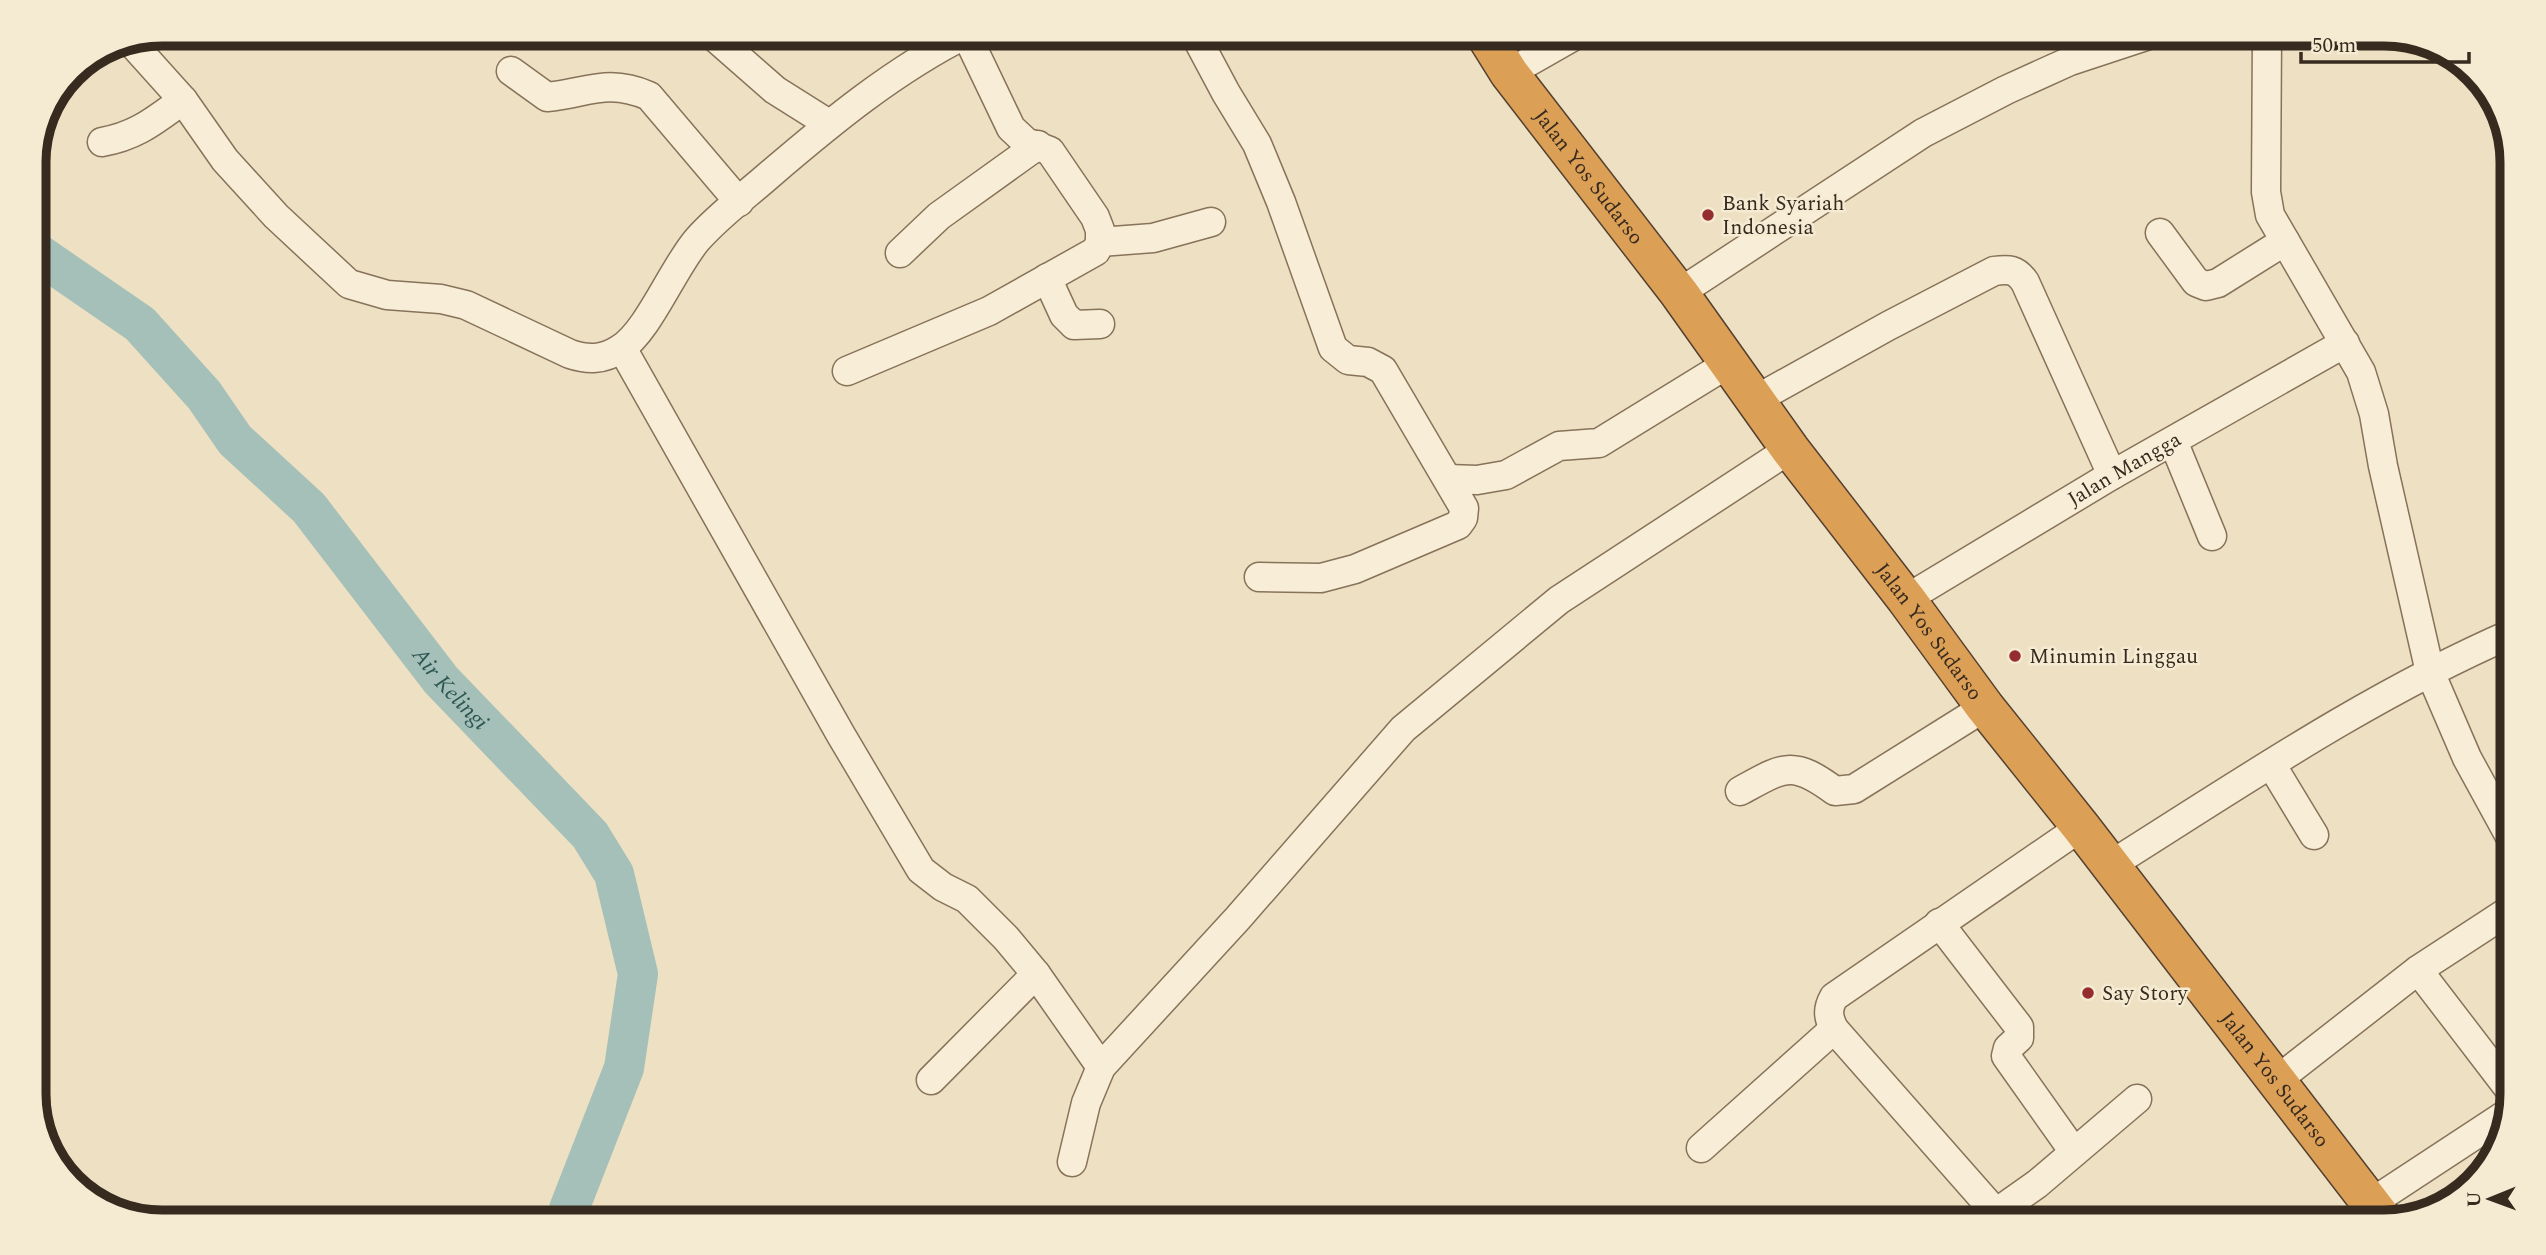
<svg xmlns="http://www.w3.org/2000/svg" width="2546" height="1255" viewBox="0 0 2546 1255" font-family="Spectral,serif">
	<rect width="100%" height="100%" fill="#ede0c3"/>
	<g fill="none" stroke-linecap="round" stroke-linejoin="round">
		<path stroke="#a5c0b8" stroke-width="40" id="s1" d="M34,251L140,324L204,395L235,440L309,508L441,680L590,835L614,874L638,974L624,1068L569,1209V1222"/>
		<g stroke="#87725a" stroke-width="31">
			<g id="minor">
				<path d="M710,33L775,90L829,124"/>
				<path d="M1194,33L1226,93L1257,144L1281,202L1333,348L1348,360L1368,362L1383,370L1464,508L1463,518L1458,525L1355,569L1321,578L1259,577"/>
				<path d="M2267,33L2266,192L2270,215L2361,372L2374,414L2383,466L2430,672L2467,758L2513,842"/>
				<path d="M129,40L183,100"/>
				<path d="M511,71L547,97C588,93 607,78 649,96L739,202"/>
				<path d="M1509,73L1579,33"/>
				<path d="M102,142C137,136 155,120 183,100L225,160L276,216L349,284L387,295L441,299L466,305L570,354C588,360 603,360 620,349C648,332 673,268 697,240C718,216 744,197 768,176C831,122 894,70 968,33"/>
				<path d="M2160,233L2196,282L2206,286L2218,283L2285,241"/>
				<path d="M1100,242L1153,238L1211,222"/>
				<path d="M900,253L939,216L1038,145"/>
				<path d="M1047,278L1064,315L1074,325L1100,324"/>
				<path d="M1679,293L1923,133L2006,90L2070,61L2155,33"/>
				<path d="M622,348L841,735L921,870L943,887L967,899L1006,938L1036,974L931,1080"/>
				<path d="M847,371L989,311L1096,251L1100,242V230L1095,217L1050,151L1026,142L1011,128L966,34"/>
				<path d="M1755,400L1888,326L1994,271C2009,269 2016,269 2025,282L2112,475"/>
				<path d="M2173,441L2212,536"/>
				<path d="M1448,479L1477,480L1506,475L1559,446L1599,443L1729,363"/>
				<path id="s2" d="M1906,599L2112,475L2345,343"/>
				<path d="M2271,764L2314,835"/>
				<path d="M1740,791C1784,767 1792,759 1835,791L1854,789L1985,707"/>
				<path d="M2081,827L1834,997C1827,1009 1828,1017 1834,1029L1996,1213L2037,1184L2137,1099"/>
				<path d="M2109,866C2241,783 2370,695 2513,633"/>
				<path d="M1939,923L2019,1027V1038L2008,1048L2006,1056L2074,1152"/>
				<path d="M2418,970L2513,1094"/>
				<path d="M1036,974L1101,1067"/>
				<path d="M2277,1080L2418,970L2513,908"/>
				<path d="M1701,1148L1834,1029"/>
				<path d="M1072,1162L1086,1103L1101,1067L1238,918L1403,729L1559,600L1790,449"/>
				<path d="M2371,1203L2508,1113"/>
			</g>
		</g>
		<g stroke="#55402f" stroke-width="41">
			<g id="highway">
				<path id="s3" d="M1484,33L1509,73L1679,293L1790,449L1906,599L1985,707L2081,827L2385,1222"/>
			</g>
		</g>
		<use href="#minor" stroke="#f8eed7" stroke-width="28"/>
		<use href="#highway" stroke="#db9f56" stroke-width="38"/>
	</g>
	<g fill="#952c2e" stroke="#f5ebd3" stroke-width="2.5">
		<circle cx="1708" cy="215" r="7"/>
		<circle cx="2015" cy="656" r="7"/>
		<circle cx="2088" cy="993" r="7"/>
	</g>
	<g text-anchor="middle" stroke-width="5" stroke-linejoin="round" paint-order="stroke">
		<g font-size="21" fill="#372a1e" stroke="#f5ebd3">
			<text dy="7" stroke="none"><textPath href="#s3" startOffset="178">Jalan Yos Sudarso</textPath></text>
			<text dy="7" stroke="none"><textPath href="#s2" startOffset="254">Jalan Mangga</textPath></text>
			<text dy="7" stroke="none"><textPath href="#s3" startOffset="746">Jalan Yos Sudarso</textPath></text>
			<text dy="7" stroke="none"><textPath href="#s3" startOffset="1312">Jalan Yos Sudarso</textPath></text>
		</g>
		<g font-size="21" fill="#372a1e" stroke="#f5ebd3" text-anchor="start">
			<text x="1722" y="210">Bank Syariah<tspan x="1722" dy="24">Indonesia</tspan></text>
			<text x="2029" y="663">Minumin Linggau</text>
			<text x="2102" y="1000">Say Story</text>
		</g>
		<g font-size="23" font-style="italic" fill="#2e5754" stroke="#f5ebd3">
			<text dy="8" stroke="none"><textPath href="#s1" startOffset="609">Air Kelingi</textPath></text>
		</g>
	</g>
	<path d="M0 0H2546V1255H0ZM162 46H2384A116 116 0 0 1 2500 162V1094A116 116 0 0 1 2384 1210H162A116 116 0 0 1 46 1094V162A116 116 0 0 1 162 46Z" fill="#f5ebd3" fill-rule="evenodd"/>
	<path fill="none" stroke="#372a1e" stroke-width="9" d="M162 46H2384A116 116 0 0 1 2500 162V1094A116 116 0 0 1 2384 1210H162A116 116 0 0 1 46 1094V162A116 116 0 0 1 162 46Z"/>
	<g transform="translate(2490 1199) rotate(269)" stroke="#f5ebd3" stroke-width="5" paint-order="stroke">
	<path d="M0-5L12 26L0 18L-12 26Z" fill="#372a1e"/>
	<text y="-10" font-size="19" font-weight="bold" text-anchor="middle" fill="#372a1e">U</text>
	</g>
	<path d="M2301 52v10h168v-10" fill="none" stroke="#372a1e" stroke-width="3.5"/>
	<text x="2312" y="52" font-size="21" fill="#372a1e" stroke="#f5ebd3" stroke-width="5" paint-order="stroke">50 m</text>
</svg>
